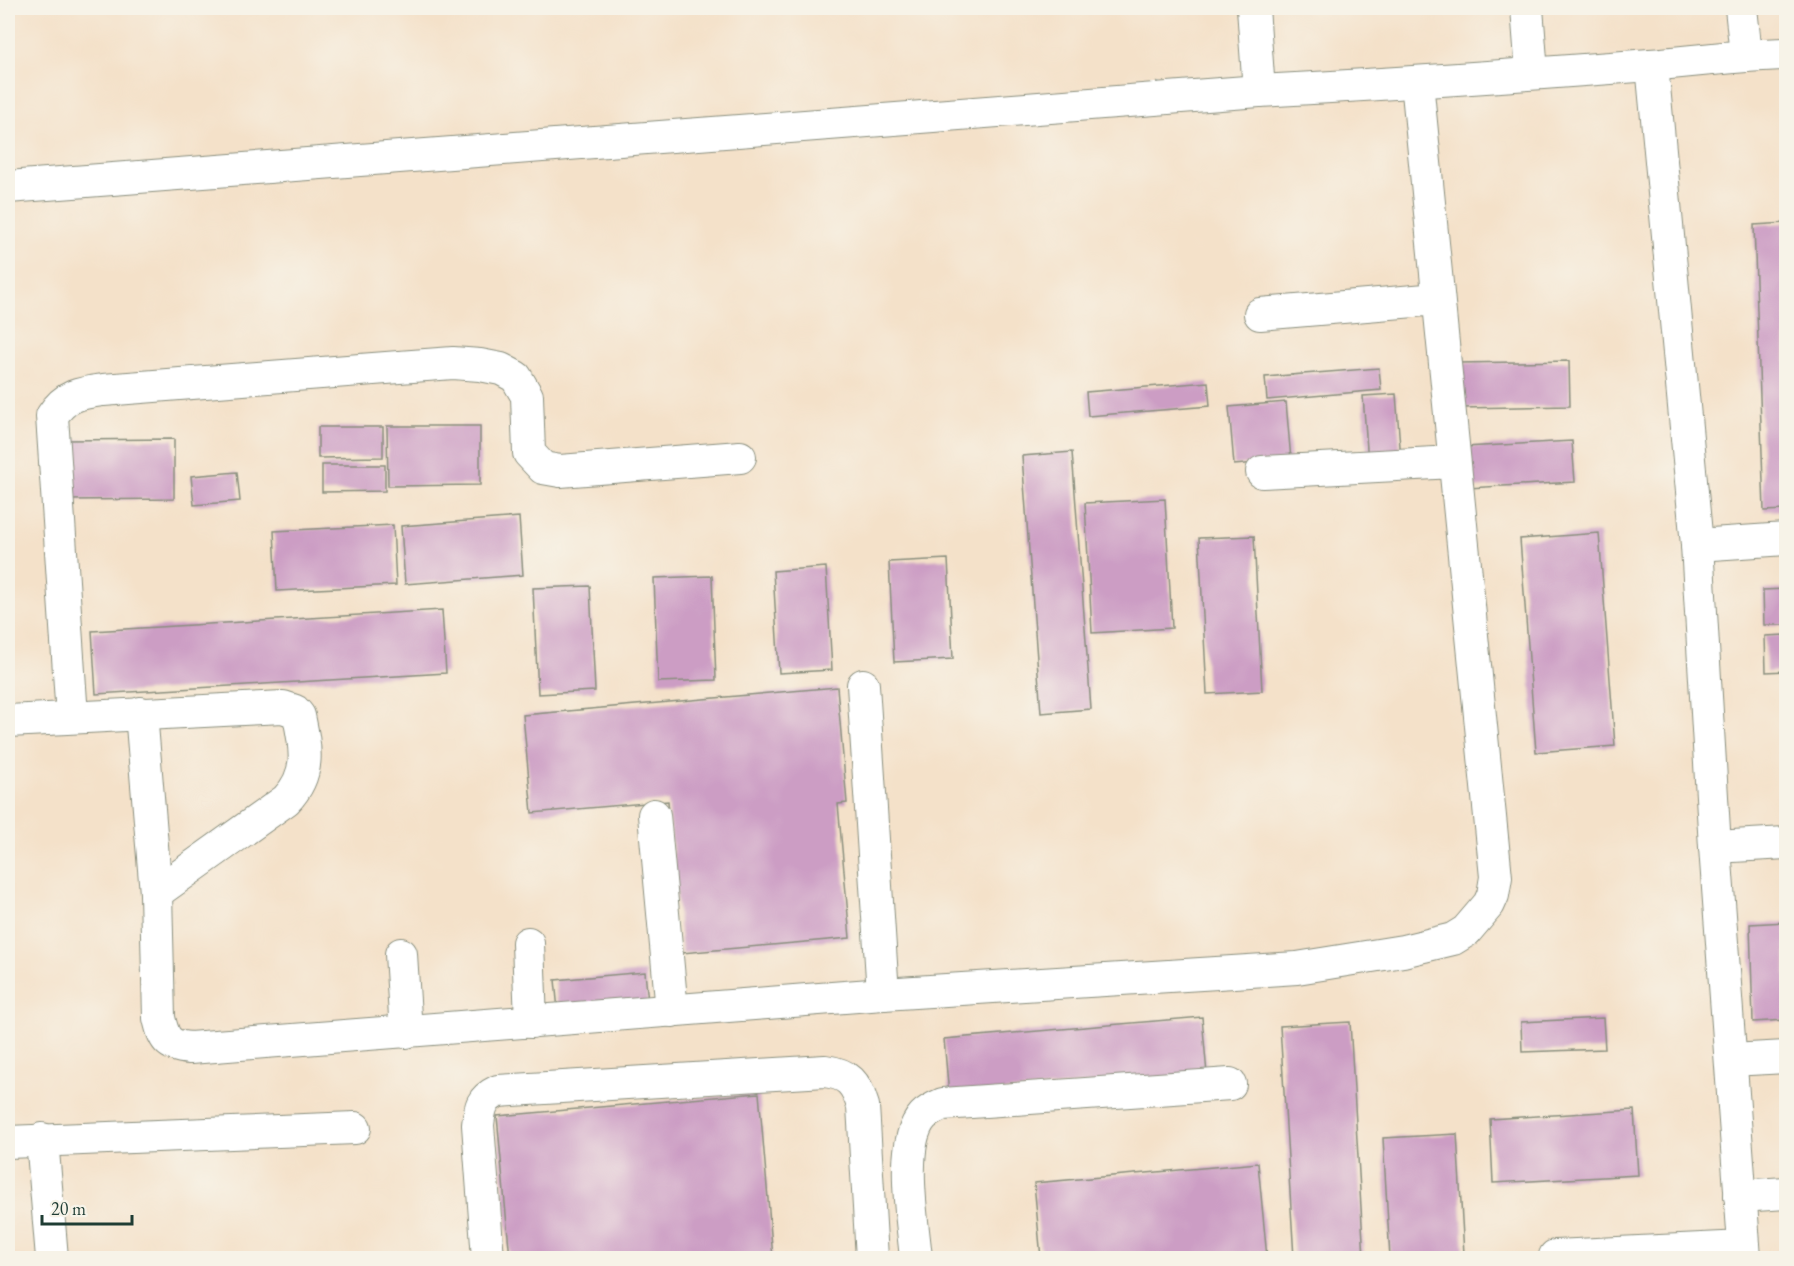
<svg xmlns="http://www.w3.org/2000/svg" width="1794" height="1266" viewBox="0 0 1794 1266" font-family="'EB Garamond',serif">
	<rect width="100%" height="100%" fill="#f7f3e8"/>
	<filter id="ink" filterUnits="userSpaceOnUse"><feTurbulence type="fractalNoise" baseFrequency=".0167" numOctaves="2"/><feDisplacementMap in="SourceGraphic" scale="12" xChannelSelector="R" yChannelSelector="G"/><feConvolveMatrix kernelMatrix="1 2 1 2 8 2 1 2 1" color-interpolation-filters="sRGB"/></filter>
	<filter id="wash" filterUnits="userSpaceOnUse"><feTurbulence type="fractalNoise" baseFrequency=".008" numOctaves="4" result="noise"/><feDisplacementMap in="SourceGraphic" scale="24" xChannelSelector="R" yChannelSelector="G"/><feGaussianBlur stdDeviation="1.35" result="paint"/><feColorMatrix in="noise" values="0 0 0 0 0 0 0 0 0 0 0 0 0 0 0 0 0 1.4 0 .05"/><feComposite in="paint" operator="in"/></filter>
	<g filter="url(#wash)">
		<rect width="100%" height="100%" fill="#f4e1c9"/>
		<g id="blocks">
			<g fill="#cc9dc4">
				<path d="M1786,223V510L1764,511L1754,225Z"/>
				<path d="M1569,361L1570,406L1459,408L1458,363Z"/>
				<path d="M1379,368L1381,390L1267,400L1265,377Z"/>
				<path d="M1208,382L1210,406L1088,416L1086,392Z"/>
				<path d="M1396,394L1401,460L1368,462L1363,396Z"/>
				<path d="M1286,402L1291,460L1234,465L1229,407Z"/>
				<path d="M387,426H480V485L388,486Z"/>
				<path d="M318,427H383V457L318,458Z"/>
				<path d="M174,439V499L66,500L65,440Z"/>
				<path d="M1572,441L1575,482L1468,488L1465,447Z"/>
				<path d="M1072,452L1091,709L1041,713L1022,456Z"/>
				<path d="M322,465H385V491L322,492Z"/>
				<path d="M237,472L240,501L194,505L191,476Z"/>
				<path d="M1165,499L1172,628L1092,633L1085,503Z"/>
				<path d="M519,517L523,575L405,584L401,526Z"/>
				<path d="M393,525L396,585L277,591L274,531Z"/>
				<path d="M1599,533L1615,746L1536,752L1520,539Z"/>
				<path d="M1254,536L1262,691L1207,694L1199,538Z"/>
				<path d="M948,559L953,659L894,662L889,562Z"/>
				<path d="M826,567L832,670L779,673L773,571Z"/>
				<path d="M712,576L716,680L658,682L654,578Z"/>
				<path d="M590,586L595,691L538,694L533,588Z"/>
				<path d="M1786,589V625H1764L1763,590Z"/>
				<path d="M442,610L446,673L96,694L92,631Z"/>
				<path d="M1786,635V671L1766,672L1765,636Z"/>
				<path d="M837,687L847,803L838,804L850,938L682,953L668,801L532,813L523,715Z"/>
				<path d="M1786,922V1020L1753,1022L1750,924Z"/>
				<path d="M645,972L648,1002L558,1010L555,980Z"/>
				<path d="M1202,1017L1207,1074L949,1096L944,1039Z"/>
				<path d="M1603,1018L1605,1049L1522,1052L1521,1022Z"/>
				<path d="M1350,1022L1364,1258H1294L1280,1026Z"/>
				<path d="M759,1093L773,1258H510L497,1116Z"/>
				<path d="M1634,1110L1638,1175L1493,1183L1490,1119Z"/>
				<path d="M1457,1134L1464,1254L1390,1258L1383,1138Z"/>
				<path d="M1258,1163L1267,1258H1041L1034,1183Z"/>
			</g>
		</g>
	</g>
	<g filter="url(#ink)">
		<use href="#blocks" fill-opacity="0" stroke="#8a8f7e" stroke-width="1.5"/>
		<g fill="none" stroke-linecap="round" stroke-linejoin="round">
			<g stroke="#8a8f7e" stroke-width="34">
				<g id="minor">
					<path d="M1253,8L1259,91"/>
					<path d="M1527,8L1532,73"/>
					<path d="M1741,8L1746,55"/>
					<path d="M1652,65L1697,545L1715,847L1745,1258"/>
					<path d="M8,187L1259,91C1389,84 1520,75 1650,65C1696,61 1741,55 1786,54"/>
					<path d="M1260,314L1438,299"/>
					<path d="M1262,472L1454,462"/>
					<path d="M1697,545L1786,539"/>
					<path d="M863,685L883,994"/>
					<path d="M141,713L156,893L159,1018C164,1039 167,1046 190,1048L883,994L1297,968L1403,951L1453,939L1466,931L1489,904L1493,895L1496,877L1417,82"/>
					<path d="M72,717L52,416C65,395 80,393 103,390L399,367L453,363L480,365L501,369L516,377L527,396L529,453L543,468L560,471L740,457"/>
					<path d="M8,721L283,707L295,711L299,716C306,749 311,774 286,800L156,893"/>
					<path d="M654,815L672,1011"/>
					<path d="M1715,847L1786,843"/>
					<path d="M528,943L531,1022"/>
					<path d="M401,954L406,1032"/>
					<path d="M1731,1060L1786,1057"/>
					<path d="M42,1139L52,1258"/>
					<path d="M8,1142L355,1128"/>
					<path d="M1740,1196L1786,1193"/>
					<path d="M1555,1256L1744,1247"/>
					<path d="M488,1258L478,1125C480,1107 481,1099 498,1091L825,1071C849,1074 856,1083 863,1106L872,1258"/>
					<path d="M916,1258C913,1223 898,1143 923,1116C928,1111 936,1107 943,1104L1230,1084"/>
				</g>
			</g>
			<use href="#minor" stroke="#fff" stroke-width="32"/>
		</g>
	</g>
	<rect width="1794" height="1266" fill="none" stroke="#f7f3e8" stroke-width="30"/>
	<path d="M42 1215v9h90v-9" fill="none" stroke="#1f3d34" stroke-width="3"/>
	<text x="51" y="1215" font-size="18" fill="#1f3d34" stroke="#f7f3e8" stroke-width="4.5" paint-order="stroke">20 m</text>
</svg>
